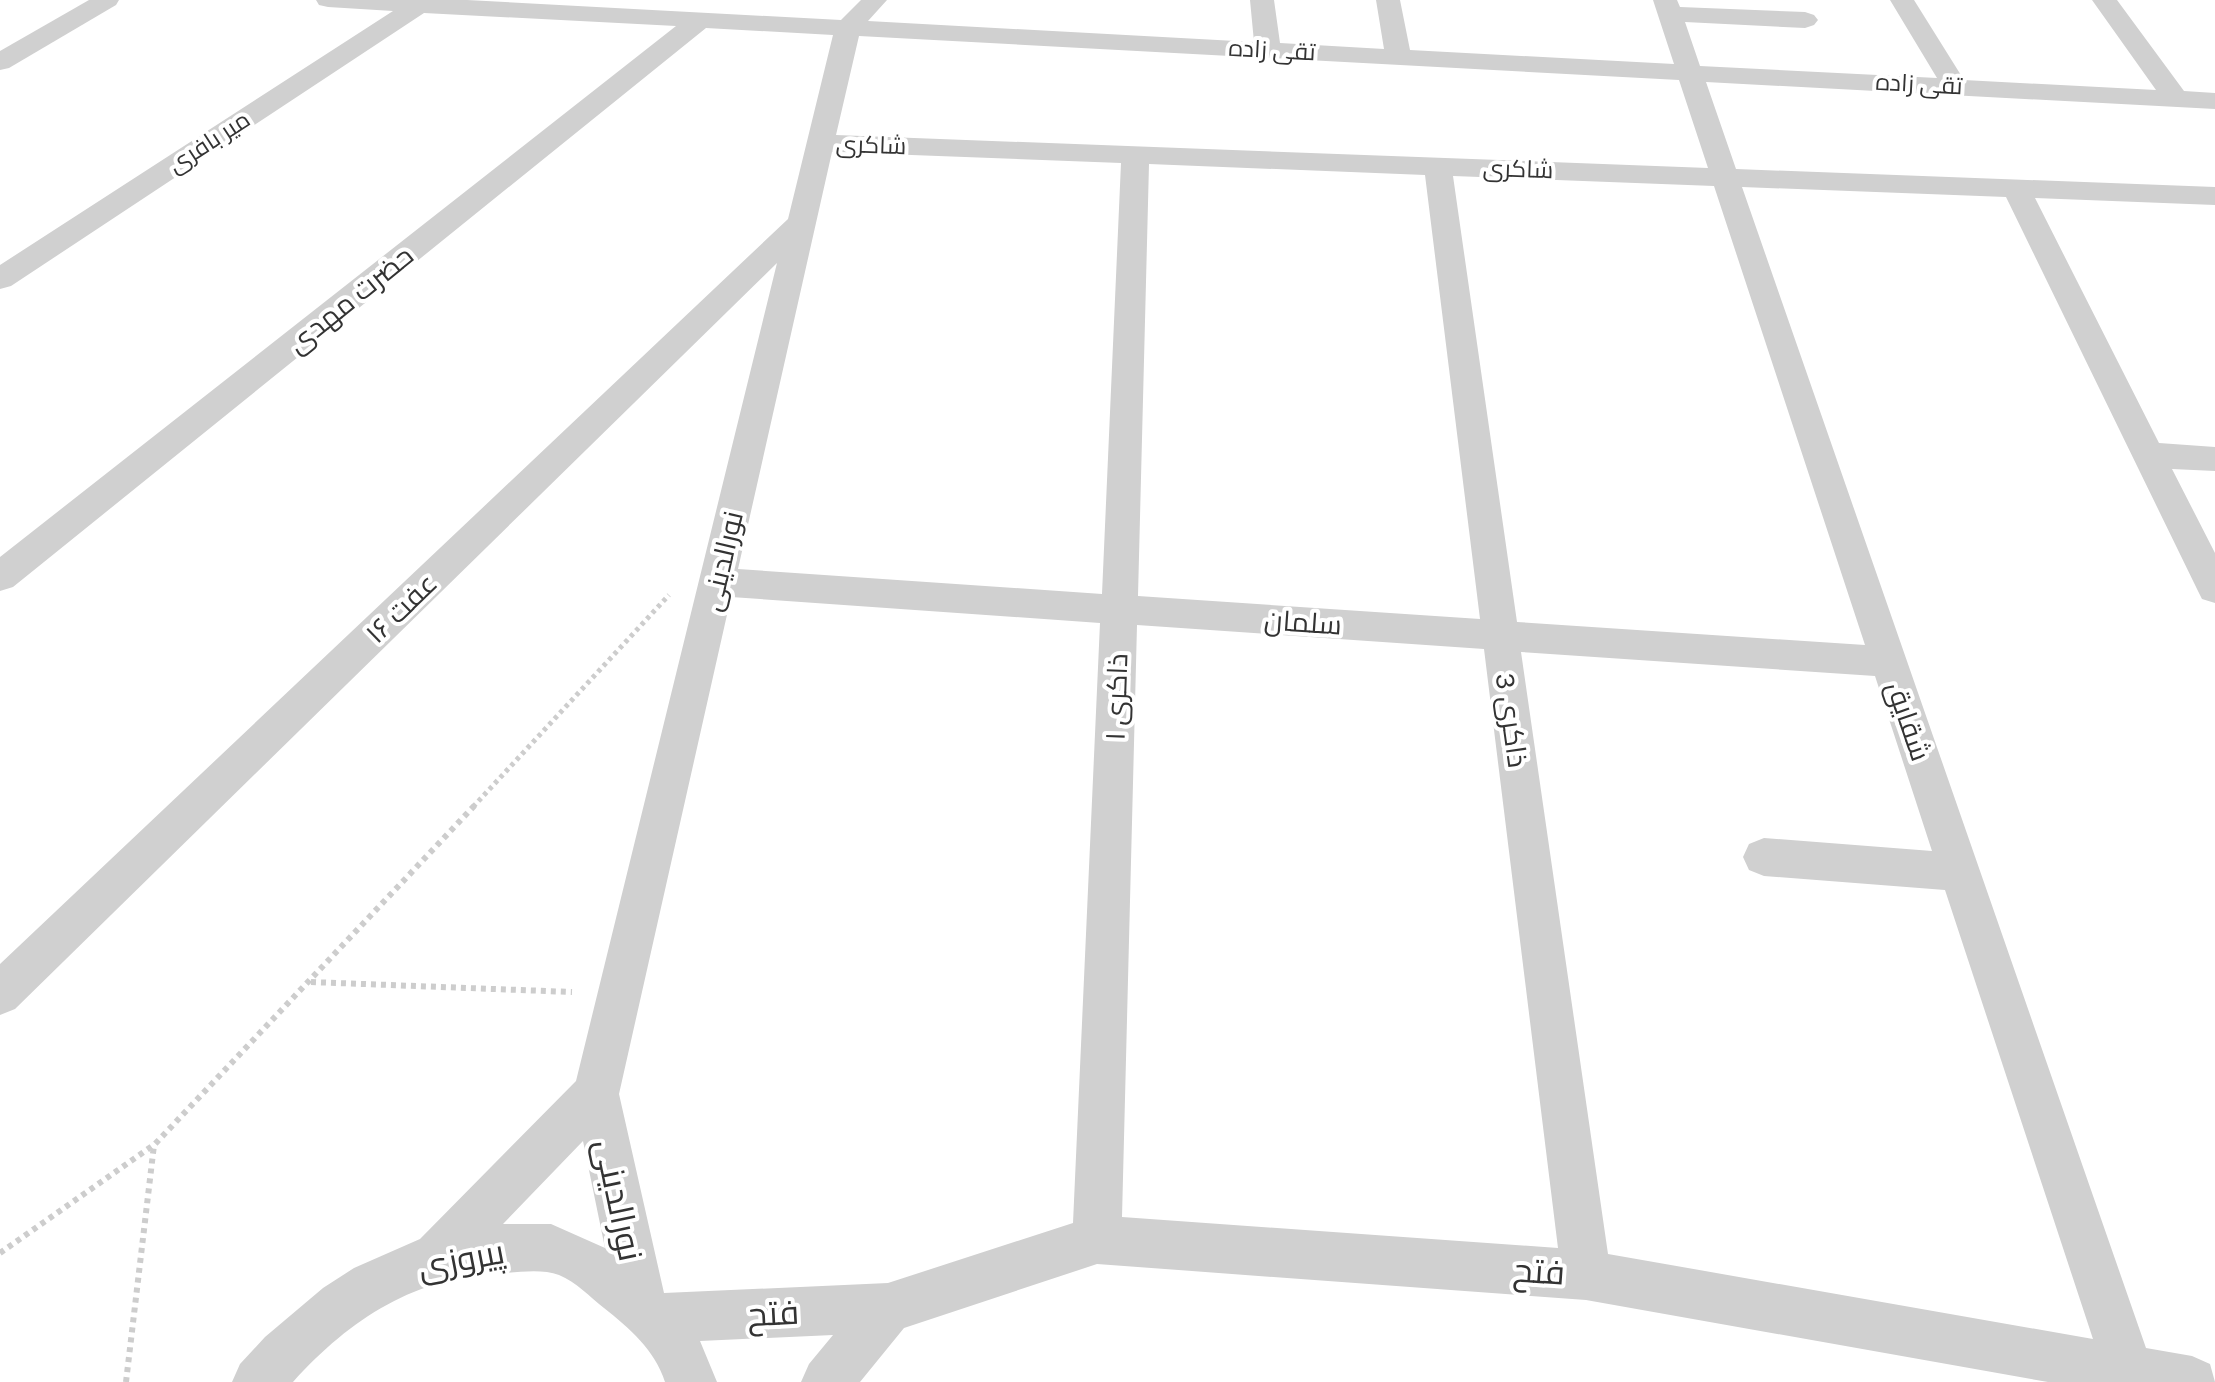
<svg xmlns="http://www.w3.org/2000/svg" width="2215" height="1382" viewBox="0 0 2215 1382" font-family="Karla,Cairo,sans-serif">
	<rect width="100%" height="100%" fill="#fff"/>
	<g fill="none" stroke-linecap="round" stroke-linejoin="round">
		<path stroke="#cdcdcd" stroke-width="5" stroke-dasharray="4 4" stroke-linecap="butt" d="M473,807L669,595"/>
		<g stroke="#cdcdcd" stroke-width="6" stroke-dasharray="5 5" stroke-linecap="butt">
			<path d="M311,982L572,992"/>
			<path d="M0,1253L155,1144L475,805"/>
			<path d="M126,1382L154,1145"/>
		</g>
		<g fill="#d0d0d0" fill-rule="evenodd">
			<path d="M89,0H119L116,5L9,68L0,70V51Z"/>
			<path d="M316,0H467L841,20L861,0H887L868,21L1254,42L1250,0H1274L1280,43L1384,49L1376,0H1400L1410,50L1674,64L1653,0H1677L1680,7L1805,12L1814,15L1818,20L1814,25L1805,28L1685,22L1700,66L1937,78L1890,0H1914L1964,80L2156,90L2092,0H2117L2184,91L2215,93V109L1706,82L1736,169L2215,187V205L2035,198L2159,443L2215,447V471L2172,469L2215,553V603L2202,599L2197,589L2006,197L1742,187L2146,1348L2192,1356L2210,1364L2215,1382H2048L1586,1300L1097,1264L904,1328L860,1382H801L809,1364L833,1335L700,1341L717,1382H665C655,1350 629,1328 604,1308C590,1297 576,1282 559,1275C543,1269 521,1272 504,1273C416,1276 351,1318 293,1382H232L240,1364L265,1337L323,1288L354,1268L420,1239L576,1081L777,263L15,1009L0,1015V964L788,219L833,35L706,28L13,587L0,591V557L676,26L424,13L11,286L0,289V265L393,11L328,7L319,5ZM859,36L1679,80L1708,168L836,135ZM832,152L1121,163L1102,594L738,569ZM1149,164L1425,175L1480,619L1138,596ZM1453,176L1714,186L1865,645L1517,622ZM731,597L1100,623L1073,1223L888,1283L664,1293L619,1094ZM1137,625L1484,649L1558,1248L1122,1217ZM1521,652L1875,676L1932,851L1764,838L1749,844L1743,857L1749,870L1764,876L1945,890L2093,1339L1608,1254ZM583,1141L605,1248L551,1224H503Z"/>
		</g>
	</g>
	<g text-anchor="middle" stroke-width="8" stroke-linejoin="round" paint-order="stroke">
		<g font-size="24" fill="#333" stroke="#fff">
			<text transform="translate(1272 50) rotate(3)" y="8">تقی زاده</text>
			<text transform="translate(1919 84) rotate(3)" y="8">تقی زاده</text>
			<text transform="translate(209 142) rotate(-33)" y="8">میر بافری</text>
			<text transform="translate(871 145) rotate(2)" y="8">شاکری</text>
			<text transform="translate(1518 169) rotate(2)" y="8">شاکری</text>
		</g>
		<g font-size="28" fill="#333" stroke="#fff">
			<text transform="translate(350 299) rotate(-39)" y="10">حضرت مهدی</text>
			<text transform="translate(722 561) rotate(-77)" y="10">نورالدینی</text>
			<text transform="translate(401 608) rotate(-44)" y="10">عفت ۱۶</text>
			<text transform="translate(1303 622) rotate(4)" y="10">سلمان</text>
			<text transform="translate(1116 697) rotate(-88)" y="10">ذاکری ۱</text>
			<text transform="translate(1512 720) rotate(82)" y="10">ذاکری 3</text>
			<text transform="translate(1909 721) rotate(71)" y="10">شقایق</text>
		</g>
		<g font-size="34" fill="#333" stroke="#fff">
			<text transform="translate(619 1200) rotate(78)" y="12">نورالدینی</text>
			<text transform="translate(461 1259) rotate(-11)" y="12">پیروزی</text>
			<text transform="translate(1539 1271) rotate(4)" y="12">فتح</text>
			<text transform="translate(773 1313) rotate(-3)" y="12">فتح</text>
		</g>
	</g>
</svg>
